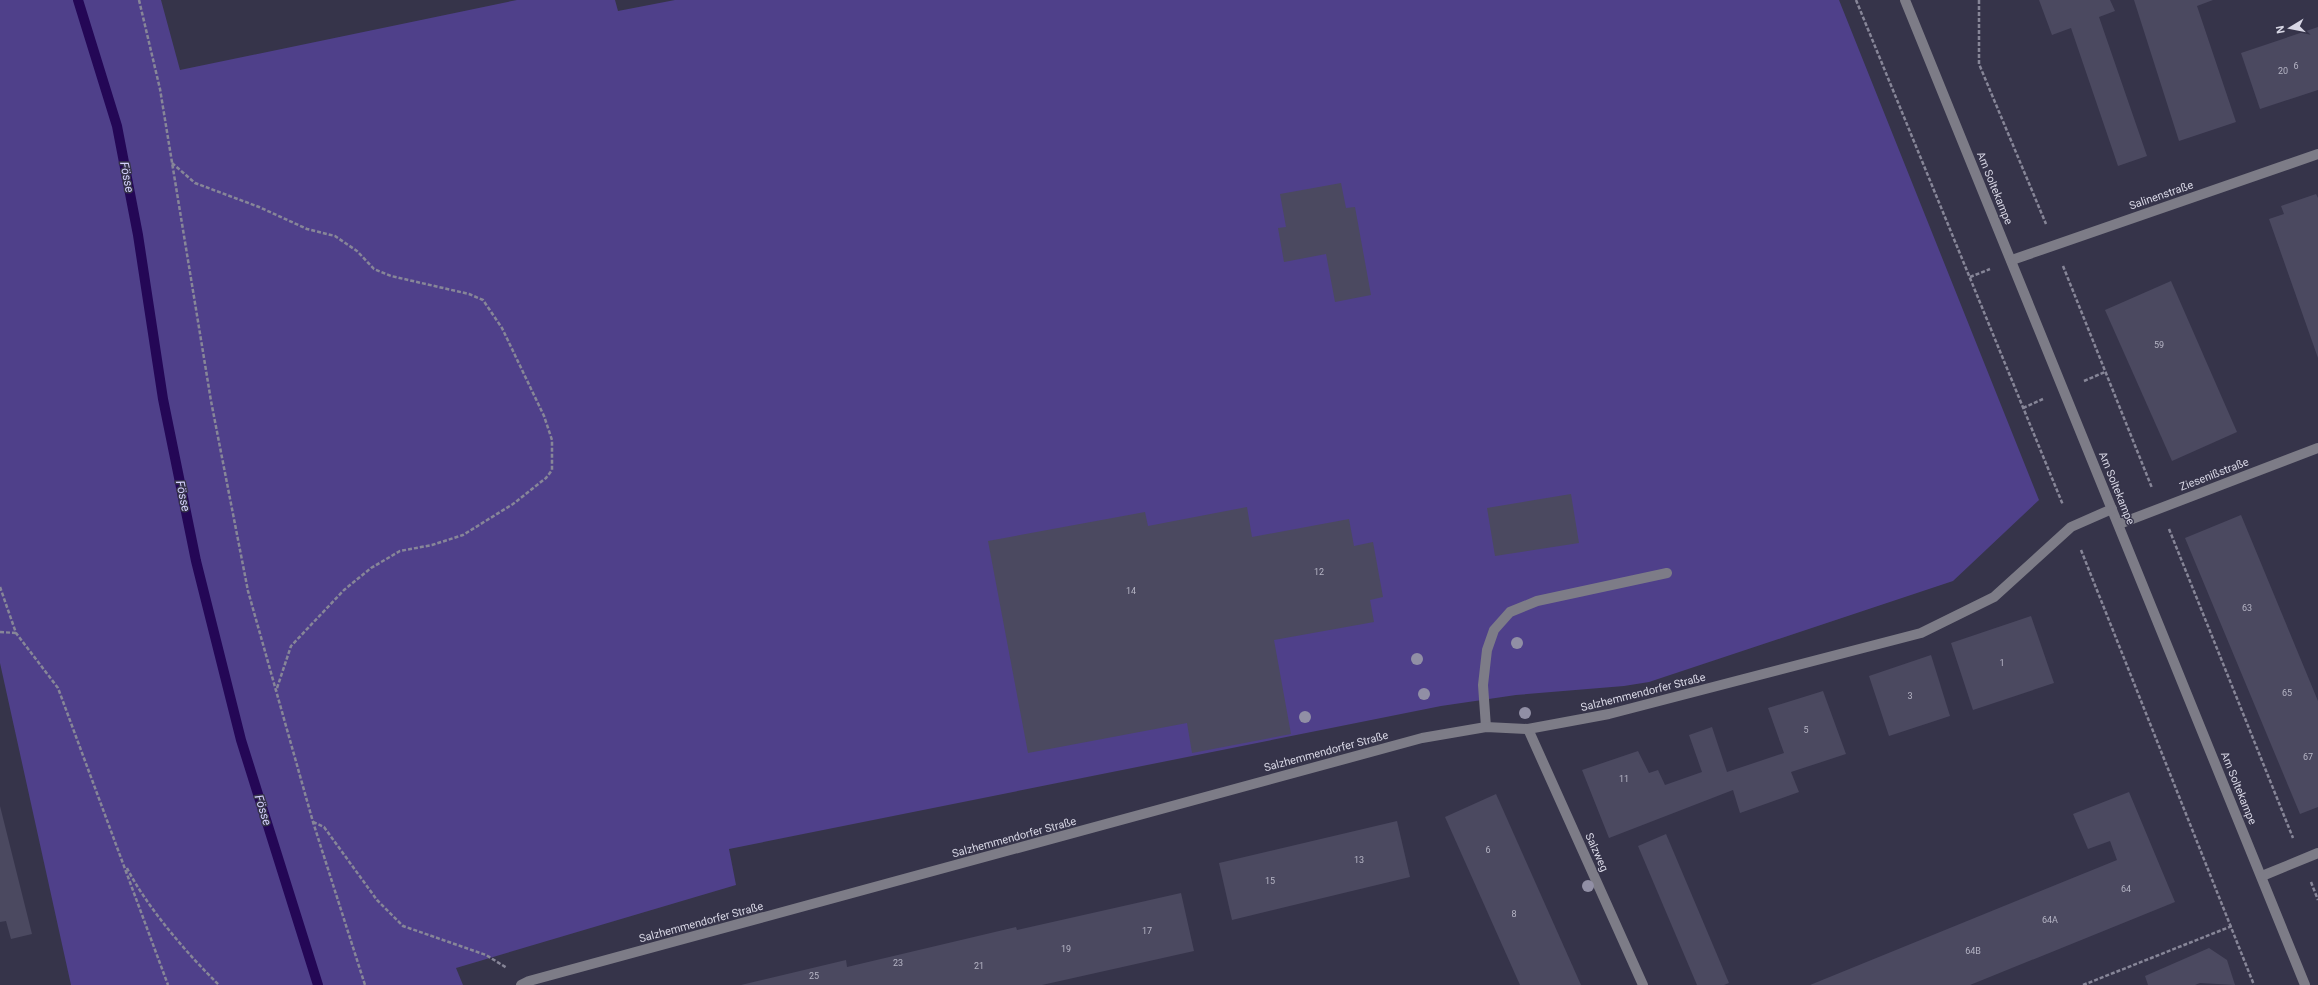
<svg xmlns="http://www.w3.org/2000/svg" width="2318" height="985" viewBox="0 0 2318 985" font-family="Roboto,sans-serif">
	<rect width="100%" height="100%" fill="#36344a"/>
	<path fill="#4f408a" d="M0,0H161L180,70L517,0H615L618,11L675,0H1839L2039,500L1953,581L1649,682L1624,686L1516,695L1441,706L729,849L736,885L456,968L463,985H71L0,663Z"/>
	<g fill="none" stroke-linecap="round" stroke-linejoin="round">
		<path stroke="#240756" stroke-width="10" d="M78,0L117,126L138,235L163,399L196,561L241,740L318,985"/>
	</g>
	<g fill="#4b4960">
		<path d="M2039,0H2110L2115,11L2099,17L2147,156L2118,166L2071,28L2052,35Z"/>
		<path d="M2134,0H2213L2197,6L2236,122L2179,141Z"/>
		<path d="M2318,27V90L2260,109L2241,53Z"/>
		<path d="M1341,183L1346,208L1355,207L1371,295L1335,302L1326,254L1284,262L1278,228L1286,227L1280,194Z"/>
		<path d="M2316,194L2318,198V358L2269,219L2284,214L2281,206Z"/>
		<path d="M2171,281L2237,432L2172,461L2105,310Z"/>
		<path d="M1571,494L1579,543L1495,556L1487,508Z"/>
		<path d="M1247,507L1252,537L1349,519L1354,546L1373,542L1383,597L1370,600L1374,622L1274,640L1291,734L1192,753L1187,723L1028,753L988,541L1145,512L1148,526Z"/>
		<path d="M2241,515L2318,701V807L2300,814L2185,538Z"/>
		<path d="M2031,616L2054,683L1973,710L1951,643Z"/>
		<path d="M1931,655L1950,716L1889,736L1869,676Z"/>
		<path d="M1823,691L1846,754L1791,772L1799,792L1740,813L1733,790L1609,838L1582,770L1638,751L1649,773L1658,770L1665,785L1702,772L1689,735L1712,727L1727,772L1784,753L1768,708Z"/>
		<path d="M2129,792L2175,902L1970,985H1810L2117,860L2110,841L2088,849L2073,814Z"/>
		<path d="M1496,794L1581,985H1520L1445,817Z"/>
		<path d="M0,806L32,934L11,939L6,921L0,922Z"/>
		<path d="M1397,821L1410,877L1232,920L1219,863Z"/>
		<path d="M1666,834L1729,983L1724,985H1697L1638,846Z"/>
		<path d="M1181,893L1194,951L1042,985H741L846,960L847,967L1016,927L1017,930Z"/>
		<path d="M2209,948L2227,960L2235,985L2200,983L2195,985H2148L2145,976Z"/>
	</g>
	<g fill="none" stroke-linecap="round" stroke-linejoin="round">
		<g stroke="#878698" stroke-width="2.5" stroke-dasharray="4 2" stroke-linecap="butt">
			<path d="M139,0L160,89L211,401L248,591L313,822L365,985"/>
			<path d="M1856,0L2063,505"/>
			<path d="M1979,0V64L2046,224"/>
			<path d="M172,163L195,183L259,207L307,229L335,236L357,251L374,269L391,276L469,294L483,300L502,328L544,416L552,440V470L546,478L513,504L463,535L432,545L400,551L371,568L344,590L291,646L276,691"/>
			<path d="M2063,266L2152,488"/>
			<path d="M1970,277L1990,269"/>
			<path d="M2084,381L2105,372"/>
			<path d="M2023,408L2043,399"/>
			<path d="M2169,529L2293,838"/>
			<path d="M2081,550L2254,985"/>
			<path d="M0,587L16,633L58,688L168,985"/>
			<path d="M0,632L16,633"/>
			<path d="M313,822L324,827L377,900L403,926L486,955L507,968"/>
			<path d="M127,868C146,906 188,955 219,985"/>
			<path d="M2311,882L2318,900"/>
			<path d="M2083,985L2232,926"/>
		</g>
		<g stroke="#7d7c87" stroke-width="10">
			<path d="M1905,0L2305,985"/>
			<path d="M2012,260L2318,154"/>
			<path d="M2119,524L2318,448"/>
			<path d="M1486,727L1483,685L1487,650L1494,630L1510,612L1537,601L1667,573"/>
			<path d="M1528,729L1643,985"/>
			<path d="M2262,876L2318,853"/>
			<path d="M521,985L529,981L1422,738L1486,727L1528,729L1609,714L1921,633L1994,597L2071,527L2112,509"/>
		</g>
	</g>
	<g fill="#918fa5">
		<circle cx="1517" cy="643" r="6"/>
		<circle cx="1417" cy="659" r="6"/>
		<circle cx="1424" cy="694" r="6"/>
		<circle cx="1525" cy="713" r="6"/>
		<circle cx="1305" cy="717" r="6"/>
		<circle cx="1588" cy="886" r="6"/>
	</g>
	<g text-anchor="middle" stroke-width="3" stroke-linejoin="round" paint-order="stroke">
		<g font-size="9" fill="#b5b4c4">
			<text x="2296" y="69">6</text>
			<text x="2283" y="74">20</text>
			<text x="2159" y="348">59</text>
			<text x="1319" y="575">12</text>
			<text x="1131" y="594">14</text>
			<text x="2247" y="611">63</text>
			<text x="2002" y="666">1</text>
			<text x="2287" y="696">65</text>
			<text x="1910" y="699">3</text>
			<text x="1806" y="733">5</text>
			<text x="2308" y="760">67</text>
			<text x="1624" y="782">11</text>
			<text x="1488" y="853">6</text>
			<text x="1359" y="863">13</text>
			<text x="1270" y="884">15</text>
			<text x="2126" y="892">64</text>
			<text x="1514" y="917">8</text>
			<text x="2050" y="923">64A</text>
			<text x="1147" y="934">17</text>
			<text x="1066" y="952">19</text>
			<text x="1973" y="954">64B</text>
			<text x="898" y="966">23</text>
			<text x="979" y="969">21</text>
			<text x="814" y="979">25</text>
		</g>
		<g font-size="11" fill="#d8d7e5" stroke="#36344a">
			<text transform="translate(1995 188) rotate(68)" y="4">Am Soltekampe</text>
			<text transform="translate(2161 195) rotate(-19)" y="4">Salinenstraße</text>
			<text transform="translate(2214 474) rotate(-21)" y="4">Ziesenißstraße</text>
			<text transform="translate(2117 488) rotate(68)" y="4">Am Soltekampe</text>
			<text transform="translate(1643 692) rotate(-14)" y="4">Salzhemmendorfer Straße</text>
			<text transform="translate(1326 751) rotate(-15)" y="4">Salzhemmendorfer Straße</text>
			<text transform="translate(2239 788) rotate(68)" y="4">Am Soltekampe</text>
			<text transform="translate(1014 837) rotate(-15)" y="4">Salzhemmendorfer Straße</text>
			<text transform="translate(1597 852) rotate(66)" y="4">Salzweg</text>
			<text transform="translate(701 922) rotate(-15)" y="4">Salzhemmendorfer Straße</text>
		</g>
		<g font-size="12" font-style="italic" fill="#d5d1fe" stroke="#36344a">
			<text transform="translate(127 177) rotate(79)" y="4">Fösse</text>
			<text transform="translate(183 496) rotate(78)" y="4">Fösse</text>
			<text transform="translate(263 810) rotate(73)" y="4">Fösse</text>
		</g>
	</g>
	<g transform="translate(2290 28) rotate(260)" stroke="#36344a" stroke-width="3" paint-order="stroke">
	<path d="M0-3L7 15L0 10L-7 15Z" fill="#d8d7e5"/>
	<text y="-6" font-size="11" font-weight="bold" text-anchor="middle" fill="#d8d7e5">N</text>
	</g>
</svg>
